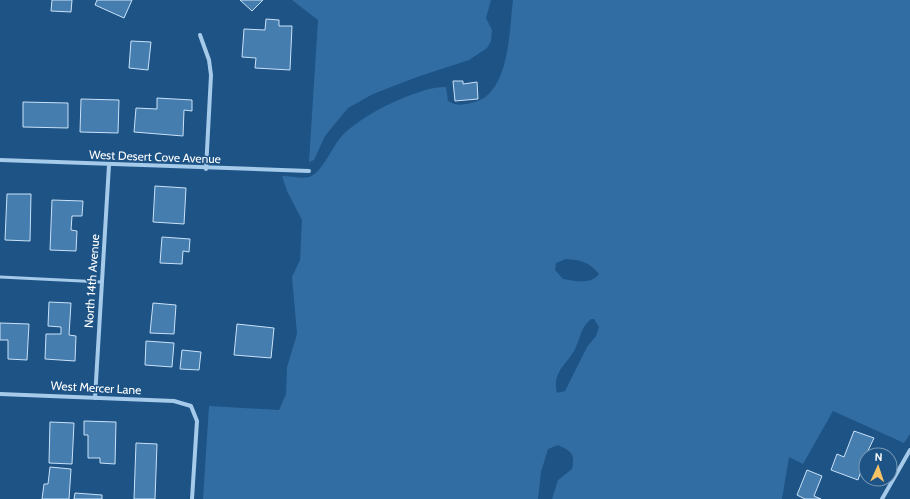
<svg xmlns="http://www.w3.org/2000/svg" width="910" height="499" viewBox="0 0 910 499" font-family="Cabin,sans-serif">
	<rect width="100%" height="100%" fill="#1d5385"/>
	<g fill="#316da3" fill-rule="evenodd">
		<path d="M292,0H491L486,18L492,30L491,41L487,48L469,60L417,77L373,94L348,108L325,136L314,160L309,162L318,20Z"/>
		<path d="M513,0H910V434L904,443L833,411L803,464L789,457L782,499H552L558,480L572,469C575,453 572,452 558,445L548,449L541,472L538,499H203L209,406L279,410L286,394L287,367L297,334L292,277L300,260L302,220L287,191L282,176C290,176 302,179 309,177C321,174 333,146 341,137C359,116 419,86 446,87L448,101C456,106 461,105 471,103C510,97 509,31 513,0ZM566,259C581,260 589,262 599,274C591,285 575,281 563,279L555,270L556,263ZM591,319H594L599,327L596,336L587,347L565,391L557,393C552,373 565,366 574,351C580,340 580,328 591,319Z"/>
	</g>
	<g fill="#457dae" stroke="#cae2f8">
		<path d="M52,0H72L71,12L51,11Z"/>
		<path d="M97,0H132L124,18L95,5Z"/>
		<path d="M240,0H263L252,11Z"/>
		<path d="M266,19L279,20V26H292L290,70L255,68L256,58L242,57L244,29L265,30Z"/>
		<path d="M131,41L151,42L148,70L129,68Z"/>
		<path d="M453,81H463V84L477,82L478,99L455,101Z"/>
		<path d="M157,98L192,100V111L184,110L183,136L134,132L136,108L157,109Z"/>
		<path d="M81,99L119,100L118,133L80,132Z"/>
		<path d="M23,102L68,103V128L23,127Z"/>
		<path d="M155,186L186,188L184,224L153,222Z"/>
		<path d="M7,194H31L30,241L5,240Z"/>
		<path d="M52,200L83,201L82,216H72L71,230L77,231L76,251L50,250Z"/>
		<path d="M162,237L190,239L189,252L183,251L182,264L160,263Z"/>
		<path d="M49,302L71,303L69,335L76,336L75,361L45,359L46,334H61V327L48,326Z"/>
		<path d="M153,303L176,305L174,334L150,333Z"/>
		<path d="M0,323L29,324L27,360L8,359V340H0Z"/>
		<path d="M237,324L274,328L271,358L234,355Z"/>
		<path d="M146,341L174,343L172,367L145,365Z"/>
		<path d="M182,350L201,352L199,370L180,369Z"/>
		<path d="M84,421L116,422L115,464L100,463V458H88V435H84Z"/>
		<path d="M50,422L74,423L72,464L49,463Z"/>
		<path d="M854,431L874,438L866,455L858,480L831,470L837,454L844,457Z"/>
		<path d="M136,443L157,444L155,499H134Z"/>
		<path d="M50,467L71,469L69,499H42L44,484H48Z"/>
		<path d="M807,470L822,476L814,496L821,499H805L797,495Z"/>
		<path d="M75,493L102,495V499H74Z"/>
	</g>
	<g fill="none" stroke-linecap="round" stroke-linejoin="round">
		<path stroke="#a5caea" stroke-width="3" d="M0,277L102,282"/>
		<g stroke="#a5caea" stroke-width="4">
			<path d="M200,35L209,60L211,75L206,169"/>
			<path d="M0,160L309,171"/>
			<path d="M0,394L174,401L191,406L197,421L192,499"/>
			<path d="M95,398L109,165"/>
			<path d="M882,499L910,450"/>
		</g>
	</g>
	<g text-anchor="middle" stroke-width="3" stroke-linejoin="round" paint-order="stroke">
		<g font-size="12" fill="#fff" stroke="#1d5385">
			<text transform="translate(155 157) rotate(2)" y="4">West Desert Cove Avenue</text>
			<text transform="translate(92 281) rotate(-86)" y="4">North 14th Avenue</text>
			<text transform="translate(96 388) rotate(3)" y="4">West Mercer Lane</text>
		</g>
	</g>
	<g transform="translate(878 467) rotate(3)"><circle r="19" fill="#1d5385" stroke="#7798b6"/>
	<path d="M0-3L7 15L0 10L-7 15Z" fill="#fac364"/>
	<text y="-6" font-size="11" font-weight="bold" text-anchor="middle" fill="#ffffff">N</text>
	</g>
</svg>
